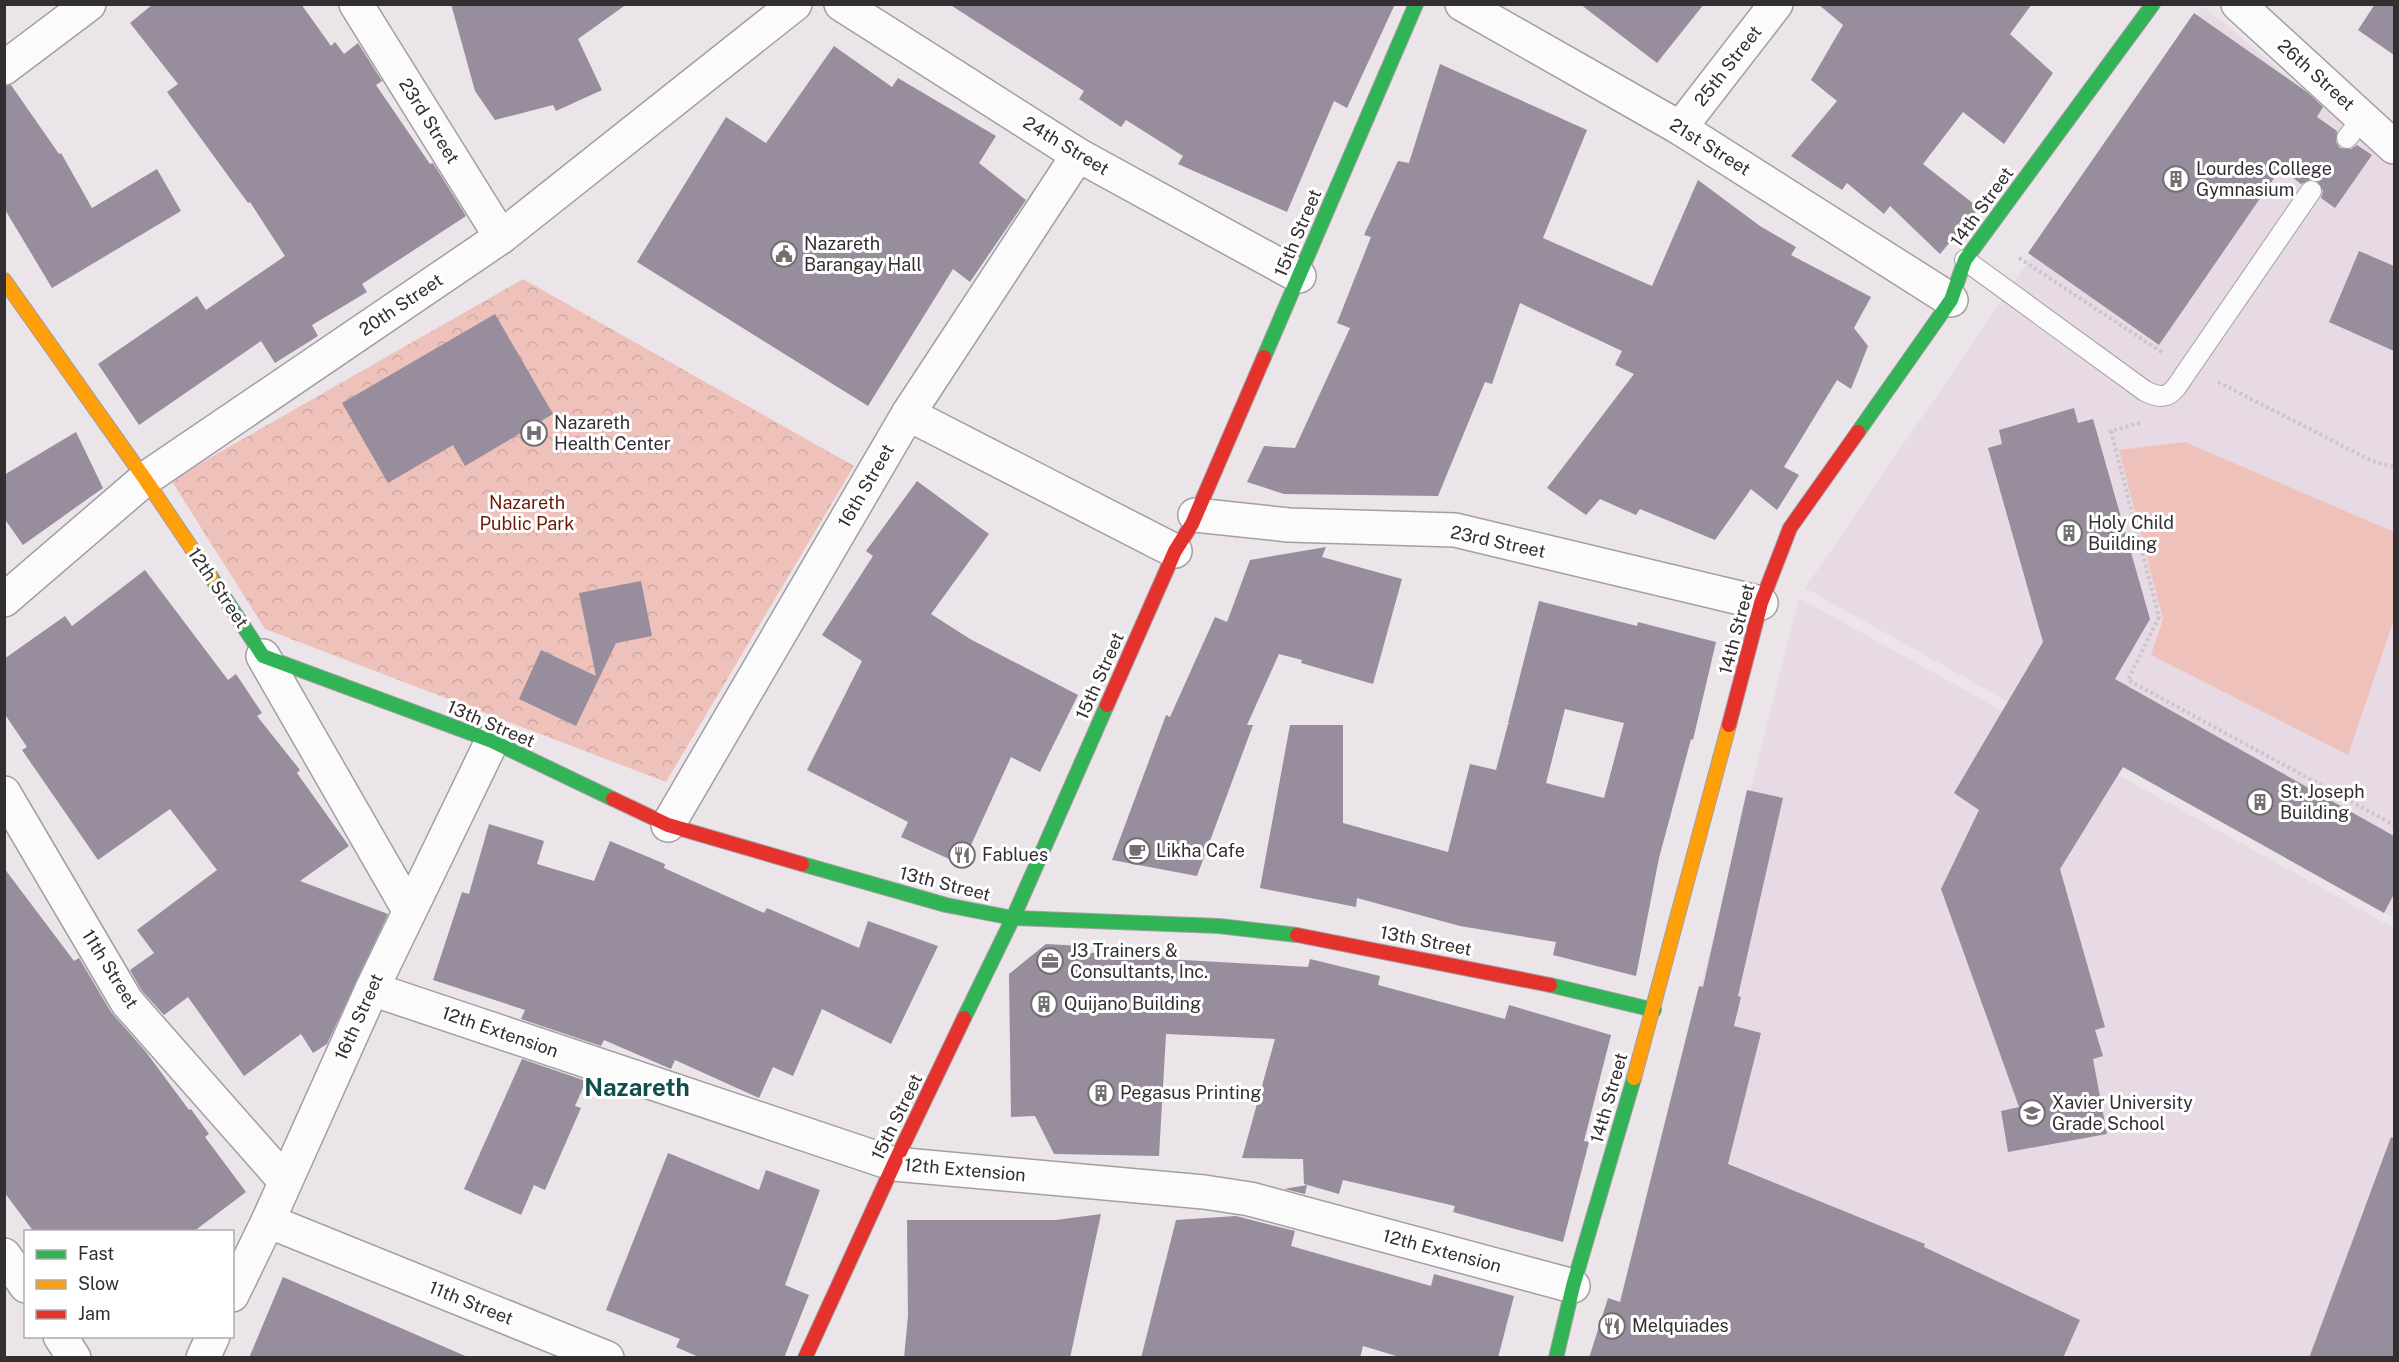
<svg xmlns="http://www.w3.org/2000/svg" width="2399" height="1362" viewBox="0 0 2399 1362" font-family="'Public Sans',sans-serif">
	<defs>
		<pattern id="forest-crowns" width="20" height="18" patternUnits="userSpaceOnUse" patternTransform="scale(1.5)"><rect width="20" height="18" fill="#eec2bb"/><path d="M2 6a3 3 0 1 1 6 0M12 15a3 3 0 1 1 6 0" fill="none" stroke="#cda7a1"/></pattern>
	</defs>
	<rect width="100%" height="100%" fill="#ebe5ea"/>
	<g fill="#e8dae4">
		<path d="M2203,6L2394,165V918L1805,588Z"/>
		<path d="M1799,598L2394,928V1357H1784L1622,1298Z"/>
	</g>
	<path fill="#eec2bb" d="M2185,442L2394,532V620L2348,755L2151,655L2163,619L2119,450Z"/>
	<path fill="url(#forest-crowns)" d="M523,279L854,466L666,782L265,629L171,480Z"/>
	<g fill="#978d9c" fill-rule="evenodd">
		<path d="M153,4H301L331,46L335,42L344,54L358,43L382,81L376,85L430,164L433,163L466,216L362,284L367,292L312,325L318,336L275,363L261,341L139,425L98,364L197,296L206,310L285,256L250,202L248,203L167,92L178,84L130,23Z"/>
		<path d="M451,4H627L578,39L602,90L556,111L553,105L495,120L475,91Z"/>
		<path d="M949,4H1395L1347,108L1334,101L1287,212L1178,164L1183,156L1126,120L1121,127L1079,99L1084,91Z"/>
		<path d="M1580,4H1704L1657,63Z"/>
		<path d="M1818,4H2032L2010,34L2053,73L2004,144L1963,112L1923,164L1979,208L1940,254L1890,206L1884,214L1847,183L1842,190L1791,156L1837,101L1811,80L1843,25Z"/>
		<path d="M2375,4H2394V55L2358,30Z"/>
		<path d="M2194,13L2307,92L2323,107L2317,117L2337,131L2336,142L2340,148L2351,149L2357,145L2372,155L2335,208L2321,198L2323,191L2318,182L2311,179L2301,184L2281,168L2159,345L2028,253Z"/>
		<path d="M834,46L892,87L898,78L996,136L979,163L1026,200L970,282L953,269L868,406L637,262L726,117L766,143Z"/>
		<path d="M1440,64L1587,130L1543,238L1652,286L1698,180L1760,226L1796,247L1791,255L1871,297L1854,328L1868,346L1851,389L1837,380L1784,467L1799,475L1777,510L1751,489L1715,540L1640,509L1636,515L1600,499L1586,515L1547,488L1634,374L1615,365L1622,351L1520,303L1492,384L1485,382L1438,496L1284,494L1247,482L1264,446L1295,448L1350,328L1337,323L1371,237L1364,235L1398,161L1409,163Z"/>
		<path d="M11,85L59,154L61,153L92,208L157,169L181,211L52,288L4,208V86Z"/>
		<path d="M2359,251L2394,266V351L2329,322Z"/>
		<path d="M495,314L553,414L465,466L453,445L388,483L342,403Z"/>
		<path d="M2074,408L2078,423L2093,419L2150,619L2115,679L2394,836V894L2384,913L2123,767L2060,869L2105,1027L2095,1030L2103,1056L2093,1059L2107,1134L2008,1152L2001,1111L2019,1107L1941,889L1979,810L1954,793L2043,642L1988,448L2002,444L1999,430Z"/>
		<path d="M76,432L103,488L23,545L4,518V475Z"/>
		<path d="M917,481L989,534L931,614L970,639L1078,695L1040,772L1011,757L962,865L901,837L908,822L807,770L862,661L822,635L873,556L866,551Z"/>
		<path d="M1326,547L1322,557L1402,579L1373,684L1301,663L1302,660L1279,654L1247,725H1253L1197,876L1112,860L1166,715L1170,717L1215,617L1227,622L1250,560Z"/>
		<path d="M145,570L228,680L236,674L262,713L257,716L300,770L297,773L349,846L300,881L388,914L327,1044L313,1053L301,1034L244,1076L188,997L164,1015L142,991L130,970L154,953L137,930L217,870L170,809L98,860L22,750L27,747L4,713V659L65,616L72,626Z"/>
		<path d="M641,581L652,636L616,643L576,726L519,699L541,650L596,676L579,593Z"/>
		<path d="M1539,601L1637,626L1638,622L1716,642L1693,740L1691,739L1659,858L1636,976L1553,955L1556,942L1460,926L1357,898L1356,907L1260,888L1290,725H1343V823L1448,852L1470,764L1496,770L1508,724H1511L1508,723ZM1565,709L1624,723L1604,798L1546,783Z"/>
		<path d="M1747,790L1783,798L1738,996L1741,997L1734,1026L1761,1033L1728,1164L1925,1244L1924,1247L2080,1320L2063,1358H1589L1608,1298L1620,1302L1699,986L1703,987Z"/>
		<path d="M489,824L544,841L537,864L594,881L610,841L665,864L664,868L764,913L767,908L859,948L868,921L938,946L891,1044L822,1009L793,1076L773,1067L759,1098L675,1060L671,1069L604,1040L601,1046L521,1019L525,1010L433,980L462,892L469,894Z"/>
		<path d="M4,868L74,961L79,958L111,1012L146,1052L189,1110L191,1109L209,1134L205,1137L246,1192L193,1232H34L4,1192Z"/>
		<path d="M1046,944L1082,946L1081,953L1169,952L1166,959L1308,967L1310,959L1380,976L1378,985L1505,1019L1509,1005L1611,1035L1584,1141L1589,1142L1563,1242L1453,1212L1455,1206L1343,1180L1339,1194L1304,1184L1303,1159L1242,1158L1275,1039L1166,1034L1159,1156L1054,1154L1035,1116L1011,1117L1009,974Z"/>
		<path d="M522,1059L586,1081L575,1106L581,1108L545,1190L534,1185L521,1215L464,1189Z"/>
		<path d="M2391,1137L2394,1138V1358H2309Z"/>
		<path d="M668,1153L759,1190L766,1170L820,1190L785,1285L809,1295L784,1358H701L676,1347L680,1339L606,1310Z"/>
		<path d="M1307,1185L1305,1194L1284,1189Z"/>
		<path d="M1101,1214L1070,1358H904L908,1316L907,1220H1056Z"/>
		<path d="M1236,1216L1295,1231L1291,1246L1431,1286L1434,1274L1514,1296L1498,1358H1403L1363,1346L1360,1358H1141L1176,1220Z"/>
		<path d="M283,1277L470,1358H249Z"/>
	</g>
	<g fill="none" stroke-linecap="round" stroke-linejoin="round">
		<g stroke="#a29ea1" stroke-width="22">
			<g id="lane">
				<path d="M2347,138L2363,118"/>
				<path d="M1965,260L2145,391C2172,405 2175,387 2190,367L2311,191"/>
			</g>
		</g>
		<g stroke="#a29ea1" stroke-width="36">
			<g id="street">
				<path d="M356,4L501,237"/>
				<path d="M841,4L1078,155L1299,276"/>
				<path d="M1462,4L1680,128L1951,300"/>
				<path d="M2238,4L2394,147"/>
				<path d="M4,68L89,4"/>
				<path d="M1680,128L1776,4"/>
				<path d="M908,414L1175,551"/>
				<path d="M1195,515L1289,525L1455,530L1761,603"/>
				<path d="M4,600L145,479L501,237L795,4"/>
				<path d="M263,656L409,910"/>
				<path d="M4,793L127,1002L285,1181"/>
				<path d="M668,825L908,414L1078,155"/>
				<path d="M372,989L894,1164L1204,1192L1250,1199L1573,1286"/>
				<path d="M268,1221L607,1358"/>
				<path d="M4,1255L26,1286"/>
				<path d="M232,1295L268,1221L372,989L492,741"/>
				<path d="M60,1336L74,1358"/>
				<path d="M203,1358L213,1336"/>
			</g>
		</g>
		<g stroke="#a29ea1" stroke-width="16">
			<g id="fast">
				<path d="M1264,357L1416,4"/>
				<path d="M1858,432L1951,300L1965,260L2153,4"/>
				<path d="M211,577L263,656L492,741L613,799"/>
				<path d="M802,864L946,905L1013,918L1219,926L1297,935"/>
				<path d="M1550,985L1654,1010"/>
				<path d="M964,1018L1013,918L1107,705"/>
				<path d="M1556,1358L1573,1286L1634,1078"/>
			</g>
		</g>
		<g stroke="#a29ea1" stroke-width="16">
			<g id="slow">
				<path d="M4,280L145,479L211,577"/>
				<path d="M1634,1078L1729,725"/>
			</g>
		</g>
		<g stroke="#a29ea1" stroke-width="16">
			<g id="jam">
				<path d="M1107,705L1175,551L1192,524L1264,357"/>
				<path d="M1729,725L1761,603L1790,528L1858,432"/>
				<path d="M613,799L668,825L802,864"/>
				<path d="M1297,935L1550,985"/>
				<path d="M805,1358L894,1164L964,1018"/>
			</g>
		</g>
		<g stroke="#c9c7c9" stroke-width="4" stroke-dasharray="3 3" stroke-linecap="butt">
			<path d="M2019,258L2163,353"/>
			<path d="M2218,382L2372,461L2394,467"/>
			<path d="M2140,423L2111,431L2159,617L2128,680L2394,825"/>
		</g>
		<use href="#lane" stroke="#fcfbfc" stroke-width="20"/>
		<use href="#street" stroke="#fcfbfc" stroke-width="33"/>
		<use href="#fast" stroke="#30b455" stroke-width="14"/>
		<use href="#slow" stroke="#ff9f0a" stroke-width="14"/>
		<use href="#jam" stroke="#e5322d" stroke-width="14"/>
	</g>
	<defs>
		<g id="building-ring" transform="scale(1.35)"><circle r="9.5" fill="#fff" stroke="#736e72" stroke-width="1.5"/><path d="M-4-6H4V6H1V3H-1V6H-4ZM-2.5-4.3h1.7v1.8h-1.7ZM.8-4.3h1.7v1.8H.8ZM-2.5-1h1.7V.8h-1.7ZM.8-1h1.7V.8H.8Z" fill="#736e72"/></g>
		<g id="civic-ring" transform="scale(1.35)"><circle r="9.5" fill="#fff" stroke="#736e72" stroke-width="1.5"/><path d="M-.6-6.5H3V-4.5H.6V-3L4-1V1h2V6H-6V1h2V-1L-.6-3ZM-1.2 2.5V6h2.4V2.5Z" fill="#736e72"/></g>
		<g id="hospital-ring" transform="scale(1.35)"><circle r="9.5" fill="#fff" stroke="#736e72" stroke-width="1.5"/><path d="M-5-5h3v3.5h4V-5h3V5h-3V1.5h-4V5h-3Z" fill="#736e72"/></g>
		<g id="cafe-ring" transform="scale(1.35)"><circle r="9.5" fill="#fff" stroke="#736e72" stroke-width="1.5"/><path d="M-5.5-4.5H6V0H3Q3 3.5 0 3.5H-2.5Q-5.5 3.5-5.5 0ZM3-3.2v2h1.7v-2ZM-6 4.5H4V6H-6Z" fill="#736e72"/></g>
		<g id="restaurant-ring" transform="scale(1.35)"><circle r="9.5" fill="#fff" stroke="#736e72" stroke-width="1.5"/><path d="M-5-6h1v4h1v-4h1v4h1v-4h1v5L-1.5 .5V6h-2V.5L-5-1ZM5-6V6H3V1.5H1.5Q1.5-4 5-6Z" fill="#736e72"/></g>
		<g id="office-ring" transform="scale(1.35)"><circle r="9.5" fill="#fff" stroke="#736e72" stroke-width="1.5"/><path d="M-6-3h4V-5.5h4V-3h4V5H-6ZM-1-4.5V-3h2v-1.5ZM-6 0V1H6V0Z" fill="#736e72"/></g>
		<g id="school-ring" transform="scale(1.35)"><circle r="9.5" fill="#fff" stroke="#736e72" stroke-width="1.5"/><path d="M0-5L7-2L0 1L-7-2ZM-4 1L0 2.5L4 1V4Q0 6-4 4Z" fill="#736e72"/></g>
	</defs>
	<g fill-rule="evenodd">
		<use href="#building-ring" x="2176" y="179"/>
		<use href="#civic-ring" x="784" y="254"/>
		<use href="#hospital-ring" x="534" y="433"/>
		<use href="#building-ring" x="2069" y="533"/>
		<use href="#building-ring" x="2260" y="802"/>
		<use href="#cafe-ring" x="1137" y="851"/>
		<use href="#restaurant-ring" x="962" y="855"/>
		<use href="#office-ring" x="1050" y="961"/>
		<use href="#building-ring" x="1044" y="1004"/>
		<use href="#building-ring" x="1101" y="1093"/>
		<use href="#school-ring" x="2032" y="1113"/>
		<use href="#restaurant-ring" x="1612" y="1326"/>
	</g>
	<g text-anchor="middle" stroke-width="6" stroke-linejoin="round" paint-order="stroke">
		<g font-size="18" fill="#332e31" stroke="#fff">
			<text transform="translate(1728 66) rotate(-52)" y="6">25th Street</text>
			<text transform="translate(2316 75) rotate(42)" y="6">26th Street</text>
			<text transform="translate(429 121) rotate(58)" y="6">23rd Street</text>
			<text transform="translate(1066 146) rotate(31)" y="6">24th Street</text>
			<text transform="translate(1710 147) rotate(32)" y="6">21st Street</text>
			<text transform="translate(1982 207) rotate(-54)" y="6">14th Street</text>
			<text transform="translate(1298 233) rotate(-67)" y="6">15th Street</text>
			<text transform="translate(401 305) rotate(-34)" y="6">20th Street</text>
			<text transform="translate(866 486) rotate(-60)" y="6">16th Street</text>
			<text transform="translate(1498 542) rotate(12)" y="6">23rd Street</text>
			<text transform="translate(218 588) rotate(56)" y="6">12th Street</text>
			<text transform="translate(1737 629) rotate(-75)" y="6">14th Street</text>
			<text transform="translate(1100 676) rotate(-66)" y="6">15th Street</text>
			<text transform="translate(491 724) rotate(23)" y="6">13th Street</text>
			<text transform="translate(945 884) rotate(14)" y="6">13th Street</text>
			<text transform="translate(1426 941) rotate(11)" y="6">13th Street</text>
			<text transform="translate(110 969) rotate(58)" y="6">11th Street</text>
			<text transform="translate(359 1017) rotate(-66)" y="6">16th Street</text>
			<text transform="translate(500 1032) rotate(19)" y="6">12th Extension</text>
			<text transform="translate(1609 1098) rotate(-74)" y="6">14th Street</text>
			<text transform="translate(897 1117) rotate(-64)" y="6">15th Street</text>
			<text transform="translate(965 1170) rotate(5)" y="6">12th Extension</text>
			<text transform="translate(1442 1251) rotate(15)" y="6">12th Extension</text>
			<text transform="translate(471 1303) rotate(22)" y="6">11th Street</text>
		</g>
		<g font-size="18" fill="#332e31" stroke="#fff" text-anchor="start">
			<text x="2196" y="175">Lourdes College<tspan x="2196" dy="21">Gymnasium</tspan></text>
			<text x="804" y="250">Nazareth<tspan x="804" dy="21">Barangay Hall</tspan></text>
			<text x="554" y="429">Nazareth<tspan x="554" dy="21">Health Center</tspan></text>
			<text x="2088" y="529">Holy Child<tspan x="2088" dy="21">Building</tspan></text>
			<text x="2280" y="798">St. Joseph<tspan x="2280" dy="21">Building</tspan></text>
			<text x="1156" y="857">Likha Cafe</text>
			<text x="982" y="861">Fablues</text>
			<text x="1070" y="957">J3 Trainers &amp;<tspan x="1070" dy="21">Consultants, Inc.</tspan></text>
			<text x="1064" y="1010">Quijano Building</text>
			<text x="1120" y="1099">Pegasus Printing</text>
			<text x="2052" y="1109">Xavier University<tspan x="2052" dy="21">Grade School</tspan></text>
			<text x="1632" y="1332">Melquiades</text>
		</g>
		<g font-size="18" fill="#6d1a05" stroke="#fff">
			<text x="527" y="509">Nazareth<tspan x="527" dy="21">Public Park</tspan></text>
		</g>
		<g font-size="24" font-weight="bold" fill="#114e4a" stroke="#fff">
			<text x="637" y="1096">Nazareth</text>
		</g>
	</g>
	<rect width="2399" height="1362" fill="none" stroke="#332e31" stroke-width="12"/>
	<rect x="24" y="1230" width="210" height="108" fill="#ffffff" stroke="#adabad" stroke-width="1.5"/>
	<rect x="36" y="1250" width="30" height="9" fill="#30b455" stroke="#adabad" stroke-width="1.5"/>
	<text x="78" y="1260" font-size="18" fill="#332e31">Fast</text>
	<rect x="36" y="1280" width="30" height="9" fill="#ff9f0a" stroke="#adabad" stroke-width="1.5"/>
	<text x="78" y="1290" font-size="18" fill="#332e31">Slow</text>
	<rect x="36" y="1310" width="30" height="9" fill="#e5322d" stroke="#adabad" stroke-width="1.5"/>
	<text x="78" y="1320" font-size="18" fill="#332e31">Jam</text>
</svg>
